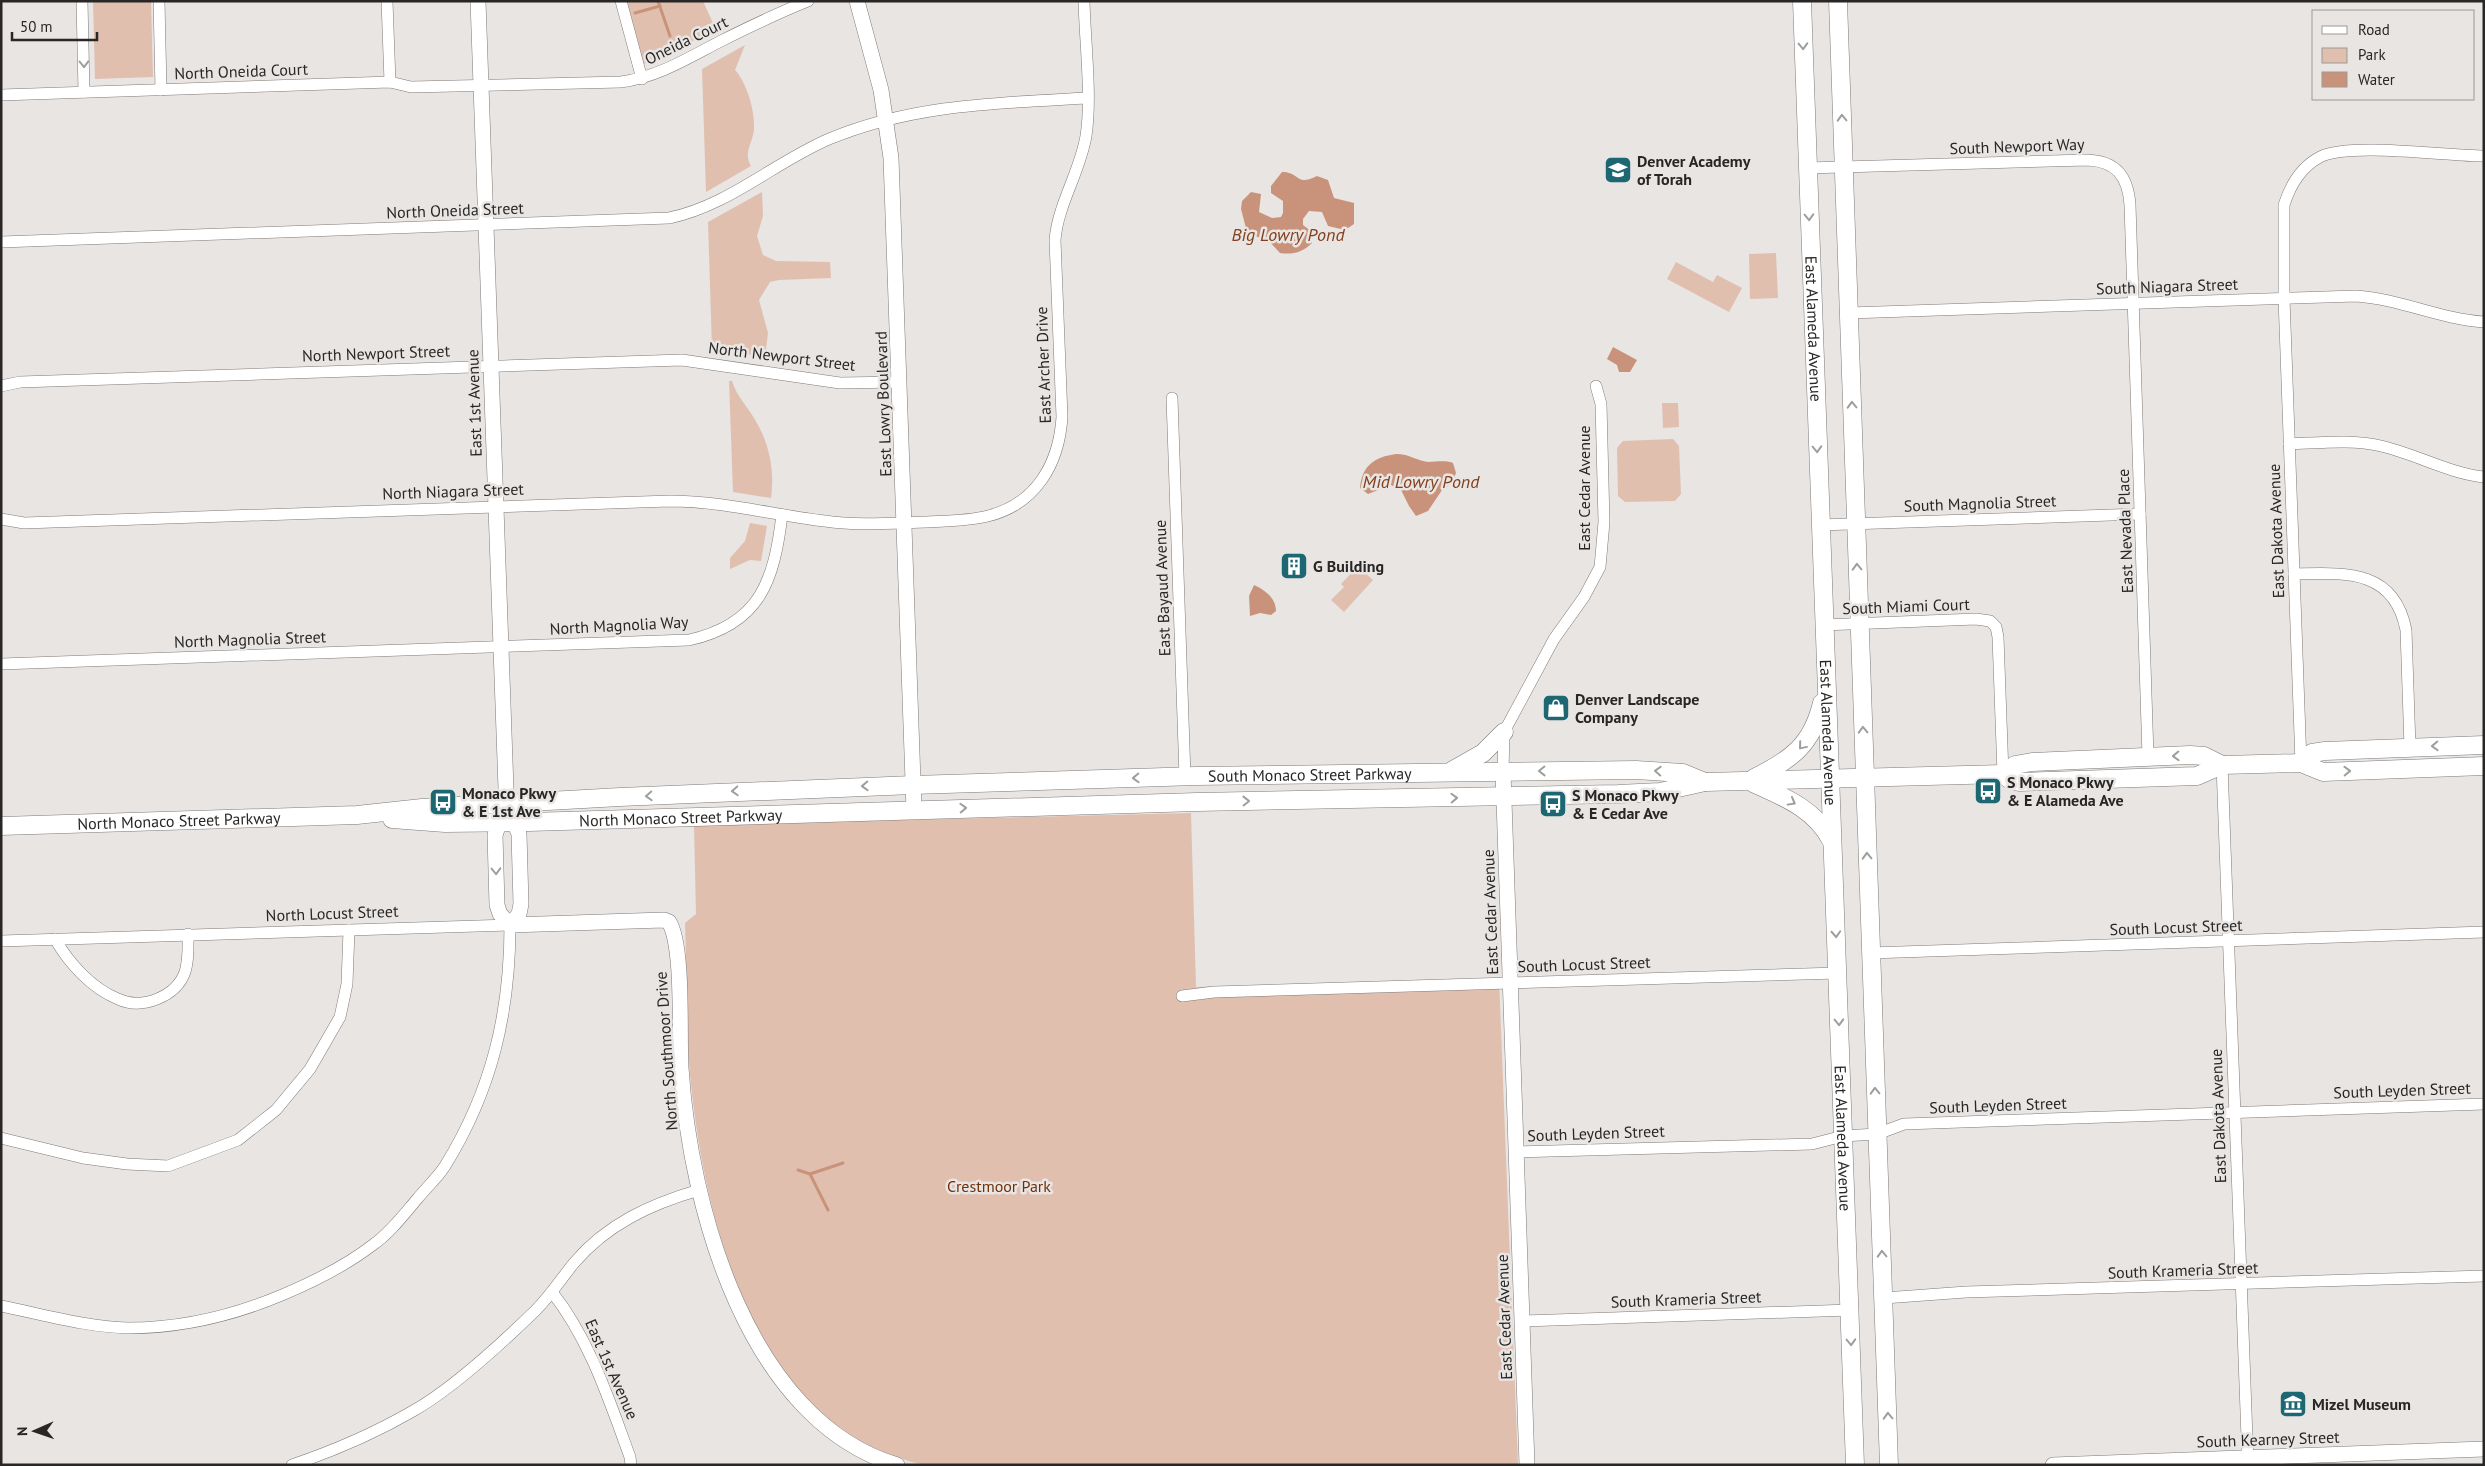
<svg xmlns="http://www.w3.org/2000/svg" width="2485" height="1466" viewBox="0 0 2485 1466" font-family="'PT Sans',sans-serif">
	<rect width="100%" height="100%" fill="#e8e5e3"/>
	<g fill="#e1bfaf">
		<path d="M93,1H151L153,77L95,79Z"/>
		<path d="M627,1H703L716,30L644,64Z"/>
		<path d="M745,45L735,70C747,83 755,111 754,129C753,143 743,152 751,166L706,192L702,69Z"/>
		<path d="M762,192L763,216L757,236L763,255L776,261L830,262L831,278L779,280L770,282L759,300L768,333L765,357L712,349L708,222Z"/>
		<path d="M1776,253L1778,298L1750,299L1749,254Z"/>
		<path d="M1676,262L1713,282L1717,275L1742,288L1729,312L1667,279Z"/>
		<path d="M729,381H732C736,395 747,406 754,418C769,442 775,470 771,498L733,492Z"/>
		<path d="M1662,403H1678L1679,427L1663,428Z"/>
		<path d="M1673,439L1679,446L1681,494L1675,501L1625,502L1618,496L1617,448L1623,441Z"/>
		<path d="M750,523L767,526L761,561L750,560L730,569V558L745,541Z"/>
		<path d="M1360,564L1364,567L1362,570L1373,580L1344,612L1331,600L1344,587L1341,584Z"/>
		<path d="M1191,813L1196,987L1499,978L1518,1465H924C751,1427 702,1215 689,1063C685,1017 687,970 685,923L696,914L694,825Z"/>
	</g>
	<g fill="#c9937b">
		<path d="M1282,172C1300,172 1296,187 1317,176L1328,180L1334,198L1354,203V224L1345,230L1328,226L1322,212L1309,211L1303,219V225L1312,232V243C1303,252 1293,255 1280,253L1268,240L1251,235L1247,232L1241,209L1242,201L1251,192L1261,194L1259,212L1272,218L1281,217L1283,213V201L1271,193V186Z"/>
		<path d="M1613,347L1637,360L1630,372H1619L1617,365L1607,359Z"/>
		<path d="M1396,454C1410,454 1417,461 1428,462C1437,462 1444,460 1453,463L1456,473L1451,484L1442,490L1428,511L1416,516L1409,506L1401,490L1391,485L1368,494L1360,488C1362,466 1374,457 1396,454Z"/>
		<path d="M1254,585C1265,590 1276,598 1276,611L1271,615L1260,613L1250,616L1249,596Z"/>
	</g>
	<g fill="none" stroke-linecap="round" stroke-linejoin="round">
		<g stroke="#c9937b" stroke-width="3">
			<path d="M658,1L670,36"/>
			<path d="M635,13L660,6"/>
			<path d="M798,1170L810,1174L843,1163"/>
			<path d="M810,1174L828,1210"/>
		</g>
		<g stroke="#7d7a78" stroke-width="12">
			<g id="street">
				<path d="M82,1L84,92"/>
				<path d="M159,1L161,90"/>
				<path d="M387,1L390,82"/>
				<path d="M621,1L642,79"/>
				<path d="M1,95L390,82L411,87L621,82C658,77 688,58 721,41C749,27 778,13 808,1"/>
				<path d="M1807,168L2087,160C2116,161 2128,176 2130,205L2148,756"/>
				<path d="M1,242L669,218C728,206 775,162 829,139C913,104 998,103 1087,98"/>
				<path d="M1849,313L2356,296C2400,299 2440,319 2484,322"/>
				<path d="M1,386L20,382L682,360L840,383L900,382"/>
				<path d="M1172,398L1185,777"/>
				<path d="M2289,444C2319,443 2352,439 2381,446C2416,454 2448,473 2484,477"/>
				<path d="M1,519L24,523L670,501C722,501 773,515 825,521C858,526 893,523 927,522C948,521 968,521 988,516C1036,504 1059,464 1062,417L1055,240C1058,204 1080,172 1086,136C1092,97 1085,42 1084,1"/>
				<path d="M1820,525L2140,514"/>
				<path d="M2294,574C2344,573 2394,568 2406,630L2410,747"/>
				<path d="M1823,625L1976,619L1990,621L1996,627L1998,637L2003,774"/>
				<path d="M1,664L689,640C761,624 774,580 782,515"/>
				<path d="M2301,763L2284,298V205C2290,186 2301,167 2320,157C2350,142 2445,156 2484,156"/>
				<path d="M2222,765L2248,1465"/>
				<path d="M1503,772L1504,732L1554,639L1584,597L1600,567L1604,522L1601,404L1596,386"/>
				<path d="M55,939C69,963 91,988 118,999C142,1010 176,997 185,972C189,959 188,947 188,934"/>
				<path d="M1,941L510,925C510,1013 492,1090 445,1166C438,1177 427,1187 418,1198C405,1213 391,1232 374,1244C347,1265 313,1282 282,1295C232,1316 183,1328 128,1328C86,1327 42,1314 1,1306"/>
				<path d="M1870,953L2484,932"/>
				<path d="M1182,996L1214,992L1838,973"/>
				<path d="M1,1138L83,1158L127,1164L168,1166L238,1140L276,1110L310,1069L340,1017L347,984L349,930"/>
				<path d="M1515,1152L1812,1144L1843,1136L1877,1134L1904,1124L2484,1104"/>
				<path d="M552,1292C590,1340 609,1400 630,1457L631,1465"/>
				<path d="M1884,1298L1966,1292L2484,1276"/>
				<path d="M1522,1321L1850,1310"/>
				<path d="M292,1465C333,1451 375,1433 413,1411C454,1388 502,1343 536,1310C550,1296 561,1279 574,1263C607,1224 651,1204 699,1190"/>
			</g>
		</g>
		<g stroke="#7d7a78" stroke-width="16">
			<g id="secondary">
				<path d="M478,1L506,789V804L495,835L497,905L500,914L510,925"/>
				<path d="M857,1L881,90L891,158L914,810"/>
				<path d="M1503,772L1527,1465"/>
				<path d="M510,925L664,920L669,922C684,946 679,1036 681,1068C690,1206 747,1420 897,1465"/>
				<path d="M510,925L519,914L521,904L519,834L510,812"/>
				<path d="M2053,1465L2484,1449"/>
			</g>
		</g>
		<g stroke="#7d7a78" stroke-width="19">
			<g id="primary">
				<path id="s1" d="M1802,1L1855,1465"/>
				<path d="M1838,1L1889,1465"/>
				<path d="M2301,763L2312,753L2325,751L2484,745"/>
				<path d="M1453,770L1483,753L1504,732"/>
				<path d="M2003,774L2009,779L2019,782L2197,776L2222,765L2301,763L2323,772L2484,766"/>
				<path d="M2003,774L2015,765L2032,762L2190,755L2204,756L2222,765"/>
				<path d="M1754,778C1791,760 1812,745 1822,703"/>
				<path d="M1753,783C1784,797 1815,809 1831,840"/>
				<path id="s2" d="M392,819L445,823L529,822L1197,802L1618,794L1660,792L1705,782L2003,774"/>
				<path id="s3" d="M1,826L357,815L422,808L620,797L913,785L1196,776L1636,770L1683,773L1705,782"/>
			</g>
		</g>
		<use href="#street" stroke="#fff" stroke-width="11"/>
		<use href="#secondary" stroke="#fff" stroke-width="15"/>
		<use href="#primary" stroke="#fff" stroke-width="18"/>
	</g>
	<defs><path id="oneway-chevron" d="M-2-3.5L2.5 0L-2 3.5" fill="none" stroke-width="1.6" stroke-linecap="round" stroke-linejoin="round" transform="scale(1.25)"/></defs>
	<g stroke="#9e9e9d">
		<use href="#oneway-chevron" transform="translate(1803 46) rotate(88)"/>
		<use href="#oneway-chevron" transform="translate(84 64) rotate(89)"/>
		<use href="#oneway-chevron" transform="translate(1842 118) rotate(-92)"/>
		<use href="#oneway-chevron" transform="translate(1809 217) rotate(88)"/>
		<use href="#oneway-chevron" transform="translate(1852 405) rotate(-92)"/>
		<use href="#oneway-chevron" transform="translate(1817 449) rotate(88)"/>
		<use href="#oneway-chevron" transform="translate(1857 567) rotate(-92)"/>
		<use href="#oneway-chevron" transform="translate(1863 730) rotate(-92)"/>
		<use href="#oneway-chevron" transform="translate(1802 746) rotate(130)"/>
		<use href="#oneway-chevron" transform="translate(2435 746) rotate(178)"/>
		<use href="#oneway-chevron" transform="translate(2176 756) rotate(178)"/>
		<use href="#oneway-chevron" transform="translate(1542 771) rotate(179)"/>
		<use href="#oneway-chevron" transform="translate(1658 771) rotate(-177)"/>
		<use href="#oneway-chevron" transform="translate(2347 771) rotate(-2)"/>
		<use href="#oneway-chevron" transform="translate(1136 778) rotate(178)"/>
		<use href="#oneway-chevron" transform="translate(865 786) rotate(178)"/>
		<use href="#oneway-chevron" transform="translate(735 791) rotate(177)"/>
		<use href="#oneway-chevron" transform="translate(649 796) rotate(177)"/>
		<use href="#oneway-chevron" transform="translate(1454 798) rotate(-2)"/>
		<use href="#oneway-chevron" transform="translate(1246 801) rotate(-1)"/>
		<use href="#oneway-chevron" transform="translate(1792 802) rotate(29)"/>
		<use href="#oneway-chevron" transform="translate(963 808) rotate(-2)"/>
		<use href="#oneway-chevron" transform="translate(1867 856) rotate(-92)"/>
		<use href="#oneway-chevron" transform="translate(496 871) rotate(88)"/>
		<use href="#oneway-chevron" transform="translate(1836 934) rotate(87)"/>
		<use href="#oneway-chevron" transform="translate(1839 1022) rotate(88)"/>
		<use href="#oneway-chevron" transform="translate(1875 1091) rotate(-92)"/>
		<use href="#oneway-chevron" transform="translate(1882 1254) rotate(-92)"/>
		<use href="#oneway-chevron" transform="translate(1851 1342) rotate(88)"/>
		<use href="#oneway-chevron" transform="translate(1888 1416) rotate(-92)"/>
	</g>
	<defs>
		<g id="school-square" transform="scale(1.4375)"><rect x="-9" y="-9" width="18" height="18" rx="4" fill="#1c6772" stroke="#e8e5e3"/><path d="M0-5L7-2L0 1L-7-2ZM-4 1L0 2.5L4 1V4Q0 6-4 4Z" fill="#fff"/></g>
		<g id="building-square" transform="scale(1.4375)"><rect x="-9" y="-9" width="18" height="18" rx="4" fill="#1c6772" stroke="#e8e5e3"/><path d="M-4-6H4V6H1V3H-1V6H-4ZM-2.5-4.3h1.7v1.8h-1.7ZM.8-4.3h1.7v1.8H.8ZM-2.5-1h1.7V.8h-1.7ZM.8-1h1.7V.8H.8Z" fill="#fff"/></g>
		<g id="shop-square" transform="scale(1.4375)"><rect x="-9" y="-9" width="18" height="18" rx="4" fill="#1c6772" stroke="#e8e5e3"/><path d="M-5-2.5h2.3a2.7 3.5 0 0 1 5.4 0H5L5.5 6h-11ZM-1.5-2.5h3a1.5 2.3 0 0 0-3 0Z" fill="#fff"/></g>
		<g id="bus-square" transform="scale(1.4375)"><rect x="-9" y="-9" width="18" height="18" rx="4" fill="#1c6772" stroke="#e8e5e3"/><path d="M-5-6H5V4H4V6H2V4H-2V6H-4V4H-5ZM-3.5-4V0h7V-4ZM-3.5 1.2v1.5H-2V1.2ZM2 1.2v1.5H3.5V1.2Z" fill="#fff"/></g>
		<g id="museum-square" transform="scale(1.4375)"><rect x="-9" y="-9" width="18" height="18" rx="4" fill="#1c6772" stroke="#e8e5e3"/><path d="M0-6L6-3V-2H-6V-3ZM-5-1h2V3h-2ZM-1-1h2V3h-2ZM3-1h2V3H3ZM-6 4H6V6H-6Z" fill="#fff"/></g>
	</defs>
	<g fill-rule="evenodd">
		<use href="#school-square" x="1618" y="170"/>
		<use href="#building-square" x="1294" y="566"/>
		<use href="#shop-square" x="1556" y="708"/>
		<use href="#bus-square" x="1988" y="791"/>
		<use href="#bus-square" x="443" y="802"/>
		<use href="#bus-square" x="1553" y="804"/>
		<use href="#museum-square" x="2293" y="1404"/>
	</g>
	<g text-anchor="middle" stroke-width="5" stroke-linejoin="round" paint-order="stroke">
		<g font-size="16" fill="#282726" stroke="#e8e5e3">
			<text transform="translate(686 40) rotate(-26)" y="6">Oneida Court</text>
			<text transform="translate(241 71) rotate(-2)" y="6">North Oneida Court</text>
			<text transform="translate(2017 146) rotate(-2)" y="6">South Newport Way</text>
			<text transform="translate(455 210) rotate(-2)" y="6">North Oneida Street</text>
			<text transform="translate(2167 286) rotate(-2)" y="6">South Niagara Street</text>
			<text dy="6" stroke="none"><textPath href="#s1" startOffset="328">East Alameda Avenue</textPath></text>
			<text transform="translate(376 353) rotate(-2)" y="6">North Newport Street</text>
			<text transform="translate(782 356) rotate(7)" y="6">North Newport Street</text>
			<text transform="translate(1043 365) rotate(-92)" y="6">East Archer Drive</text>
			<text transform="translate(474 403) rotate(-92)" y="6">East 1st Avenue</text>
			<text transform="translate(883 404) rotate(-92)" y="6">East Lowry Boulevard</text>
			<text transform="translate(1584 488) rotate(-90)" y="6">East Cedar Avenue</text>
			<text transform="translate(453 491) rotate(-2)" y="6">North Niagara Street</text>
			<text transform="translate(1980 503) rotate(-2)" y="6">South Magnolia Street</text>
			<text transform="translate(2125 531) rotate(-92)" y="6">East Nevada Place</text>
			<text transform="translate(2276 531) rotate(-92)" y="6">East Dakota Avenue</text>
			<text transform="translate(1162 588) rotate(-92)" y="6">East Bayaud Avenue</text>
			<text transform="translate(1906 606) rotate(-2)" y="6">South Miami Court</text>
			<text transform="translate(619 625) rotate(-3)" y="6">North Magnolia Way</text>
			<text transform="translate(250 639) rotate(-2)" y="6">North Magnolia Street</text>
			<text dy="6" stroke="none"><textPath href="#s1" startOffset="732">East Alameda Avenue</textPath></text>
			<text dy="6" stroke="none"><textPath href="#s3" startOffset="1310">South Monaco Street Parkway</textPath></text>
			<text dy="6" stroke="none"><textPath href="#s2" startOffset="289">North Monaco Street Parkway</textPath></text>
			<text dy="6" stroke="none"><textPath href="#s3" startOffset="178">North Monaco Street Parkway</textPath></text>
			<text transform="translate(1490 912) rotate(-92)" y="6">East Cedar Avenue</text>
			<text transform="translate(332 913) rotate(-2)" y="6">North Locust Street</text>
			<text transform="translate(2176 927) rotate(-2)" y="6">South Locust Street</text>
			<text transform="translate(1584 964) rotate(-2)" y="6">South Locust Street</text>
			<text transform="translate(666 1051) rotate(-94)" y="6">North Southmoor Drive</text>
			<text transform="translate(2402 1090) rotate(-2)" y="6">South Leyden Street</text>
			<text transform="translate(1998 1105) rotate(-2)" y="6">South Leyden Street</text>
			<text transform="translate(2218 1116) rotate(-92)" y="6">East Dakota Avenue</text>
			<text transform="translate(1596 1133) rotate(-2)" y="6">South Leyden Street</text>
			<text dy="6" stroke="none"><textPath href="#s1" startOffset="1138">East Alameda Avenue</textPath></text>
			<text transform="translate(2183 1270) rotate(-2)" y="6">South Krameria Street</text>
			<text transform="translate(1686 1299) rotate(-2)" y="6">South Krameria Street</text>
			<text transform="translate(1504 1317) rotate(-92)" y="6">East Cedar Avenue</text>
			<text transform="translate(612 1369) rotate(66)" y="6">East 1st Avenue</text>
			<text transform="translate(2268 1439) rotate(-2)" y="6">South Kearney Street</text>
		</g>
		<g font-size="16" font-weight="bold" fill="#282726" stroke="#e8e5e3" text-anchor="start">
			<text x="1637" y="167">Denver Academy<tspan x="1637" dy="18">of Torah</tspan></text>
			<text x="1313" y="572">G Building</text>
			<text x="1575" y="705">Denver Landscape<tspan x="1575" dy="18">Company</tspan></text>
			<text x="2007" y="788">S Monaco Pkwy<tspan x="2007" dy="18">&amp; E Alameda Ave</tspan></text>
			<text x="462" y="799">Monaco Pkwy<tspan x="462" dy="18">&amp; E 1st Ave</tspan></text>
			<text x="1572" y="801">S Monaco Pkwy<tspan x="1572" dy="18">&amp; E Cedar Ave</tspan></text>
			<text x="2312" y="1410">Mizel Museum</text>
		</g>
		<g font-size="16" fill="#72300a" stroke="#e8e5e3">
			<text x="999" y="1192">Crestmoor Park</text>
		</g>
		<g font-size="18" font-style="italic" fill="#83401d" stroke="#e8e5e3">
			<text x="1288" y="241">Big Lowry Pond</text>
			<text x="1421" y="488">Mid Lowry Pond</text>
		</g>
	</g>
	<rect width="2485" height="1466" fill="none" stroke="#282726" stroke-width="5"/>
	<rect x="2312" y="10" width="162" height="90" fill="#e8e5e3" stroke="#9b9997"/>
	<rect x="2322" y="26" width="25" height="8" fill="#ffffff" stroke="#9b9997"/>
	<text x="2358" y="35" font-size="15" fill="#282726">Road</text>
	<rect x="2322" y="48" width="25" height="15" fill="#e1bfaf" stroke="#9b9997"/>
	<text x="2358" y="60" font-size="15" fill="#282726">Park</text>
	<rect x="2322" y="72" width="25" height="15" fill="#c9937b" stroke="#9b9997"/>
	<text x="2358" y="85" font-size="15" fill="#282726">Water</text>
	<g transform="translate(35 1431) rotate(268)" stroke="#e8e5e3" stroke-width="4" paint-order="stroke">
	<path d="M0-4L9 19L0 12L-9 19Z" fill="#282726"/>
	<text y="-8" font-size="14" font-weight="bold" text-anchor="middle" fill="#282726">N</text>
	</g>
	<path d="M12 32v8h85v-8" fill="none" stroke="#282726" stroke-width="2.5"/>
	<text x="20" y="32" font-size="15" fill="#282726" stroke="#e8e5e3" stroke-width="4" paint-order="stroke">50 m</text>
</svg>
